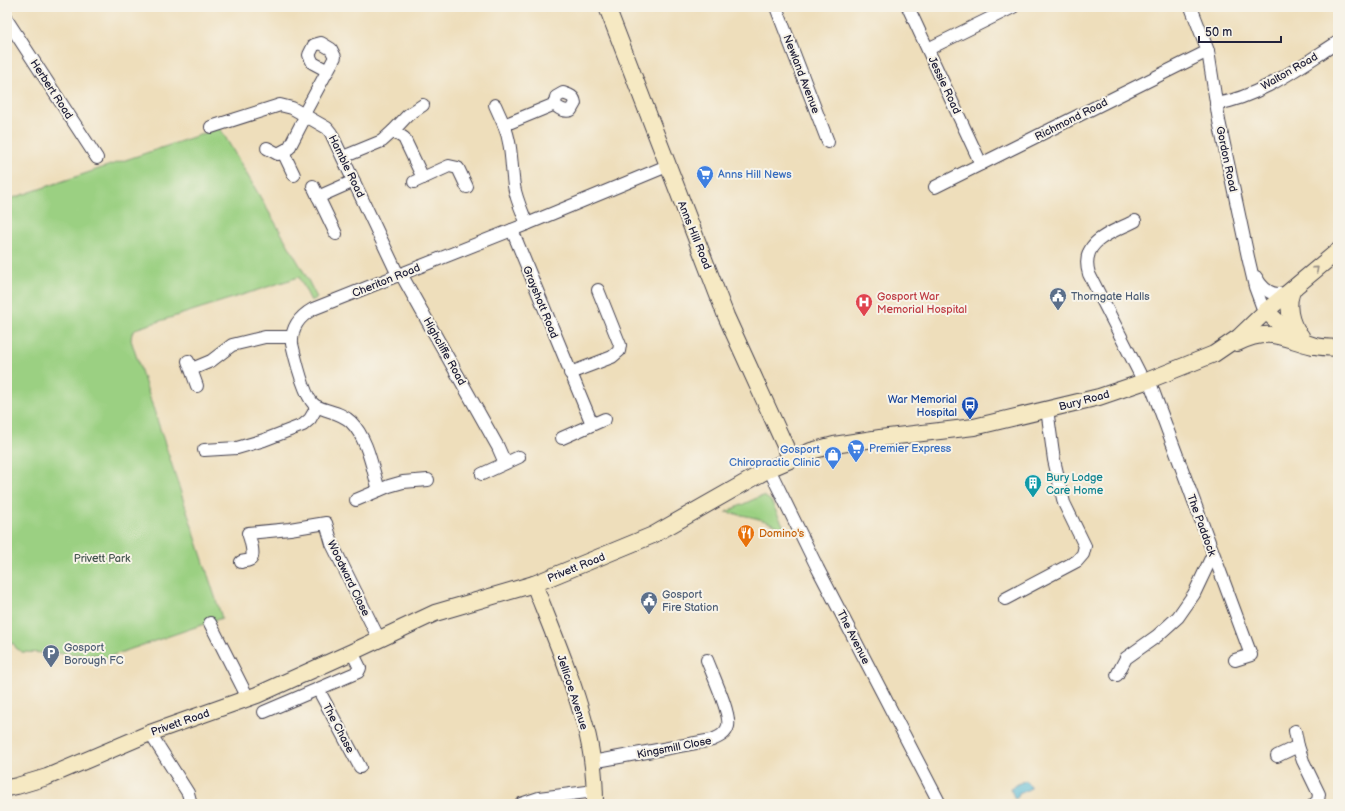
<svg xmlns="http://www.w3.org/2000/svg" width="1345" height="811" viewBox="0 0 1345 811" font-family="'Balsamiq Sans',sans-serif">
	<rect width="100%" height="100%" fill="#f7f3e8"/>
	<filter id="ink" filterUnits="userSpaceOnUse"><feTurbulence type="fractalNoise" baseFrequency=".025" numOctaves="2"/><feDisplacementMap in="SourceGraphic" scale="8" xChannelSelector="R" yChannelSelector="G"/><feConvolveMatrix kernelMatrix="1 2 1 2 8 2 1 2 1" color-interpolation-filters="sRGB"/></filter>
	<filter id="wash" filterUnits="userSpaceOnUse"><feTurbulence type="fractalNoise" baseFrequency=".012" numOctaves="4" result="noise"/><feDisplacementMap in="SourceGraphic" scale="16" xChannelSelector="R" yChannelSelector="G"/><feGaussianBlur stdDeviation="0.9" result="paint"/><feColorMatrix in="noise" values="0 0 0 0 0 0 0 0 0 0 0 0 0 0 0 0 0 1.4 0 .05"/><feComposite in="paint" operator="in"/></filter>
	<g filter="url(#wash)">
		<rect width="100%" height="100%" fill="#eedebb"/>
		<g fill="#9bd082" stroke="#5e795e">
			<path d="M220,128L305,274L317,298L311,301L299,277L138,328L132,333L131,340L222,618L99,660L97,655L22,652L16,648L13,643L7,646V200Z"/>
			<path d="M764,496L771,501L786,531C768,519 747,516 726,512L759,497Z"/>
		</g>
		<path fill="#56b9d5" stroke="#3c6e88" d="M1026,780L1031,788L1019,794L1018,797L1015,799L1010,788Z"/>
	</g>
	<g filter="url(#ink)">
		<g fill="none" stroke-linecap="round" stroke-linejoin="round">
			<g stroke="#413e4e" stroke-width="14">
				<g id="street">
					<path d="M776,7L828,142"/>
					<path d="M908,7L981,164"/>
					<path d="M1191,7L1208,51L1219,121L1248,257L1255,287L1262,306L1266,311"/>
					<path d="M7,20L97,158"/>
					<path d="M928,49L1013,7"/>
					<path d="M563,93C569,95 574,96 575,103L571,110C565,112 558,109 555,104L556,97Z"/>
					<path d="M1216,104C1260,97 1302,65 1338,42"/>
					<path d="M495,105L504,125"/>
					<path d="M304,114L335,57L331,49L321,43L314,45L309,55L313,63L328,71"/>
					<path d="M211,127L280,105L292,108L327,128L331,133L398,275"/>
					<path d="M393,131L408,115L423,105"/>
					<path d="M267,148L278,154L289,148L306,115"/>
					<path d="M283,152L294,175"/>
					<path d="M343,157L382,141L393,131L404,138L423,178"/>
					<path d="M414,182L449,166L458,168L467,187"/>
					<path d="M313,186L336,234"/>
					<path d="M935,187L1208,51"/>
					<path d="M318,197L354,181"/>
					<path d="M1135,221C1111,233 1079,241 1089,274L1144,382"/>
					<path d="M527,224C522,211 516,199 514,186C511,165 512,144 504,125L555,104"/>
					<path d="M512,230L592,424"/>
					<path d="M401,274L498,447L505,463"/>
					<path d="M1256,277C1263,290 1274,299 1289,291"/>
					<path d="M188,361L197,386"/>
					<path d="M192,369L211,361L232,345L265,337H291"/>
					<path d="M570,373L612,357L619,351L620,345L598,290"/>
					<path d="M1149,380L1251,655L1235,660"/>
					<path d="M562,438L605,419"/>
					<path d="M204,450L237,448L264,440L303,425L310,419L317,407"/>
					<path d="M769,469L818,569L940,804"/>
					<path d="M482,474L519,457"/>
					<path d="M379,490C372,468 368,439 351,422C341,412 328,412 316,406C305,400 295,357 292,344C291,327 299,317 313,309L527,224L667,166"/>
					<path d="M356,500L389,486L403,482L428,480"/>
					<path d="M241,562C244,561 249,561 251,559C255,555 250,538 248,533L290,529L326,523L332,544L379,639"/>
					<path d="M1005,599L1077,561L1083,554L1085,546L1064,503L1054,460L1047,409"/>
					<path d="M210,623L248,698"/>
					<path d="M1117,675L1126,658L1157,636L1178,617L1194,594L1213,554"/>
					<path d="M318,689L360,767"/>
					<path d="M264,712L358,672L360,668L352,652"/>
					<path d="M150,733L188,793L191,804"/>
					<path d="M1298,746L1303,761L1319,794L1318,801L1314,804"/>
					<path d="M1277,756L1298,746L1295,731"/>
					<path d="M592,762L712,740C719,737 726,734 728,726C731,714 712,673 707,660"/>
					<path d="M521,804L539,798L595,791"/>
				</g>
			</g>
			<g stroke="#413e4e" stroke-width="18">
				<g id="secondary">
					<path d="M607,7L726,316L791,459"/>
					<path d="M1294,288C1285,302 1290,325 1301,336"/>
					<path d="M1266,311C1279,323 1295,340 1312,345C1320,348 1330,347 1338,348"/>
					<path d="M1237,343C1271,327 1280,338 1313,346"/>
					<path d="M534,584C552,630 572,677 585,725C592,750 595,778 595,804"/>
					<path d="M7,788L17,786L47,777L150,733L257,695L352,652L435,613L534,584L653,535L769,469L811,451L834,445L880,438L974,427L1099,397L1149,380L1214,354L1239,337L1266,311L1338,251"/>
				</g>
			</g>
			<use href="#street" stroke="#fff" stroke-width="12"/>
			<use href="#secondary" stroke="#f6e9c3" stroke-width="16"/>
		</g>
		<defs><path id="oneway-chevron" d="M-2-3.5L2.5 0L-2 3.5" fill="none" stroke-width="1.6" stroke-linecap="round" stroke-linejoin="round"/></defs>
		<use stroke="#978f86" href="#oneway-chevron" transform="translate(1316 269) rotate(-41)"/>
	</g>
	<defs>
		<g id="supermarket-pin" transform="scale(0.9)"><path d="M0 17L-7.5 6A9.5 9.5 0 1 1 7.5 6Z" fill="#3f7fe0" stroke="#f7f3e8"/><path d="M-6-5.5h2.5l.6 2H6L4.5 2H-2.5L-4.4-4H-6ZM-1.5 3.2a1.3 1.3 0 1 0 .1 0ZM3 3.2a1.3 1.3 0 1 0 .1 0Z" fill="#fff"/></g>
		<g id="civic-pin" transform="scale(0.9)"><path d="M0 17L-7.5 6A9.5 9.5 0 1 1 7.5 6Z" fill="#5c6f8a" stroke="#f7f3e8"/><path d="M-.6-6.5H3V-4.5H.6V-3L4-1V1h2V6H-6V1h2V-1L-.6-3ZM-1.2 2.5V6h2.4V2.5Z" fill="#fff"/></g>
		<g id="hospital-pin" transform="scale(0.9)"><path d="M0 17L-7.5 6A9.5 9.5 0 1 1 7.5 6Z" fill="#e0444e" stroke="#f7f3e8"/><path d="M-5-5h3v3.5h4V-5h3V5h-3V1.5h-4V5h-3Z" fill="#fff"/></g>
		<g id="bus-pin" transform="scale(0.9)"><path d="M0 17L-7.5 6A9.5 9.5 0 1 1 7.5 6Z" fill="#1a4fb4" stroke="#f7f3e8"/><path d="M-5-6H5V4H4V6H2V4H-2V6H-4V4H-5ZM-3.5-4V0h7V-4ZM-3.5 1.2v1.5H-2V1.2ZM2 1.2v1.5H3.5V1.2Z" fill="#fff"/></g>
		<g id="shop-pin" transform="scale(0.9)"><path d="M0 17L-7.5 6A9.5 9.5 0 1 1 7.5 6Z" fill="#3f7fe0" stroke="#f7f3e8"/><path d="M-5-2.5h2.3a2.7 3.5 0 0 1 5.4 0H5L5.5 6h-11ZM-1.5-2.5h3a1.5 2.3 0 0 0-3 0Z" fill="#fff"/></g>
		<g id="building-pin" transform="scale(0.9)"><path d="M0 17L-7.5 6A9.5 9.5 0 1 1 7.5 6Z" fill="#0f9aa8" stroke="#f7f3e8"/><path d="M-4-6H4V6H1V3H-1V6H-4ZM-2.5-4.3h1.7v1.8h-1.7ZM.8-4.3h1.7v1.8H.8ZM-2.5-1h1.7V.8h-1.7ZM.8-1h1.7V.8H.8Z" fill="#fff"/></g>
		<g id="restaurant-pin" transform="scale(0.9)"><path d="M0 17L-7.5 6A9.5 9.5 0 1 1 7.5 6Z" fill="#e8710a" stroke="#f7f3e8"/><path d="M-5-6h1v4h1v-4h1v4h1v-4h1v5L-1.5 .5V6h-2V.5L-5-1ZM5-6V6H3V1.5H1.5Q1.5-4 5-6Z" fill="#fff"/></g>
		<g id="parking-pin" transform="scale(0.9)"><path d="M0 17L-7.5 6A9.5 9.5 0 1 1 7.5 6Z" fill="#5c6f8a" stroke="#f7f3e8"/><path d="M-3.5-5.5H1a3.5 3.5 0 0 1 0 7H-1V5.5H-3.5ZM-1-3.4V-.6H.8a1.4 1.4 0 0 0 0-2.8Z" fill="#fff"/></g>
	</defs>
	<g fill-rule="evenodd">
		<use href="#supermarket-pin" x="705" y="174"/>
		<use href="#civic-pin" x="1058" y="296"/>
		<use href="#hospital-pin" x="864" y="302"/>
		<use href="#bus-pin" x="970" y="405"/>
		<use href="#supermarket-pin" x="856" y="448"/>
		<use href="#shop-pin" x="833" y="455"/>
		<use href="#building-pin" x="1033" y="483"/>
		<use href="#restaurant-pin" x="746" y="533"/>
		<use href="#civic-pin" x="649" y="600"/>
		<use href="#parking-pin" x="51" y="653"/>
	</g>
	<g text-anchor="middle" stroke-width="4" stroke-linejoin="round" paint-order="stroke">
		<g font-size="11" fill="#22223b" stroke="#f7f3e8">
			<text transform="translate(1289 71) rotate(-30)" y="4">Walton Road</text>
			<text transform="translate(802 74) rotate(69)" y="4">Newland Avenue</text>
			<text transform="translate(945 85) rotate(65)" y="4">Jessie Road</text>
			<text transform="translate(52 89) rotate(57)" y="4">Herbert Road</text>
			<text transform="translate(1071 119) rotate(-27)" y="4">Richmond Road</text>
			<text transform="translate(1227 159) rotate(78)" y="4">Gordon Road</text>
			<text transform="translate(347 166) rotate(64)" y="4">Hamble Road</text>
			<text transform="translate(695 235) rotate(68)" y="4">Anns Hill Road</text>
			<text transform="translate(386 280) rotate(-22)" y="4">Cheriton Road</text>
			<text transform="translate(541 302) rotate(68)" y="4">Grayshott Road</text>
			<text transform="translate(445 351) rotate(61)" y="4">Highcliffe Road</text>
			<text transform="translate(1084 400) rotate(-15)" y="4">Bury Road</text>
			<text transform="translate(1202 525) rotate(70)" y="4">The Paddock</text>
			<text transform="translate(576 567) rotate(-22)" y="4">Privett Road</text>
			<text transform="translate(349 578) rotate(64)" y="4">Woodward Close</text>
			<text transform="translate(854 637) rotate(63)" y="4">The Avenue</text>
			<text transform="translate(573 692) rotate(72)" y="4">Jellicoe Avenue</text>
			<text transform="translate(180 722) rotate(-19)" y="4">Privett Road</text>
			<text transform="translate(339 728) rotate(62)" y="4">The Chase</text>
			<text transform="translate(674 747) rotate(-11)" y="4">Kingsmill Close</text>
		</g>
		<g font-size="11" fill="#366cbe" stroke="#f7f3e8" text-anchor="start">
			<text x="718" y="178">Anns Hill News</text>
			<text x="869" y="452">Premier Express</text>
			<text x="820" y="453" text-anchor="end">Gosport<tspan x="820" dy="13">Chiropractic Clinic</tspan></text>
		</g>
		<g font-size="11" fill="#be3a42" stroke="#f7f3e8" text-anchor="start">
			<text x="877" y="300">Gosport War<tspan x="877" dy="13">Memorial Hospital</tspan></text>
		</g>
		<g font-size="11" fill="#4e5e75" stroke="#f7f3e8" text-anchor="start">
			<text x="1071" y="300">Thorngate Halls</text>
			<text x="662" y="598">Gosport<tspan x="662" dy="13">Fire Station</tspan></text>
			<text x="64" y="651">Gosport<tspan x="64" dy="13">Borough FC</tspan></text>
		</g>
		<g font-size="11" fill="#164399" stroke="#f7f3e8" text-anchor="end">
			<text x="957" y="403">War Memorial<tspan x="957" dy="13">Hospital</tspan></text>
		</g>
		<g font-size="11" fill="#0d838f" stroke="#f7f3e8" text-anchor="start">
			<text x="1046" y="481">Bury Lodge<tspan x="1046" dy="13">Care Home</tspan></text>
		</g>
		<g font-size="11" fill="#c56008" stroke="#f7f3e8" text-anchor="start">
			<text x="759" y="537">Domino's</text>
		</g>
		<g font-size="11" fill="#465650" stroke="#f7f3e8">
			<text x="102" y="562">Privett Park</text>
		</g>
	</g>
	<rect width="1345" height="811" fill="none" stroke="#f7f3e8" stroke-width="24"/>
	<path d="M1199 36v6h82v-6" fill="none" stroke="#22223b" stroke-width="2"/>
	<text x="1205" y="36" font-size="12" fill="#22223b" stroke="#f7f3e8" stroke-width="3" paint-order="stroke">50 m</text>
</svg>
